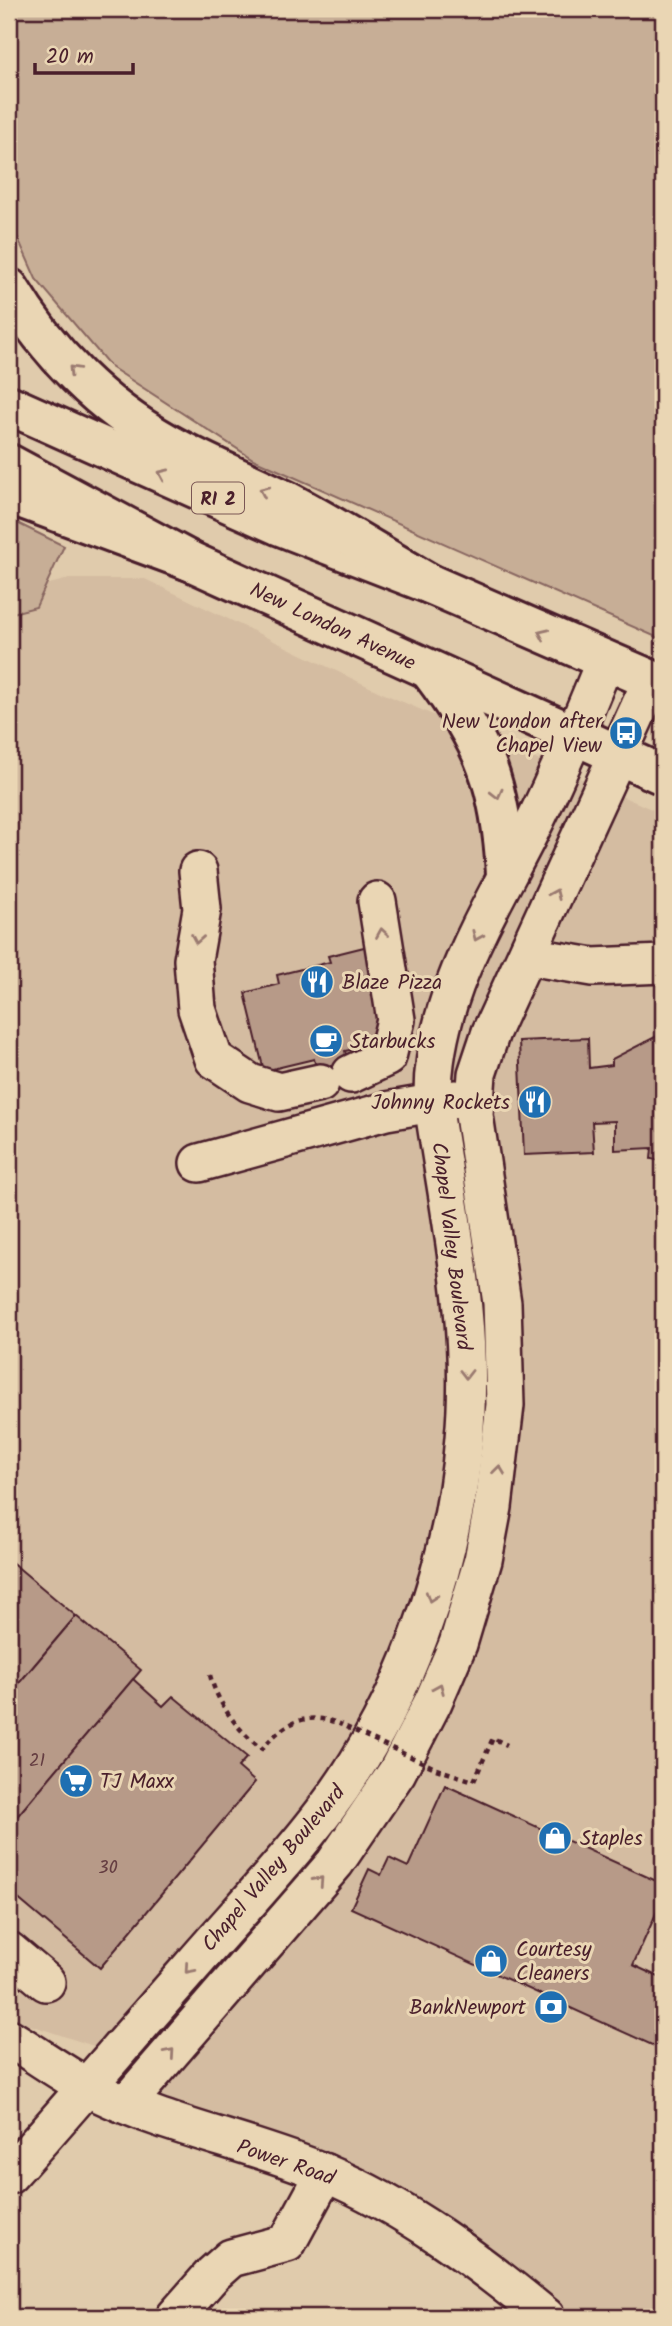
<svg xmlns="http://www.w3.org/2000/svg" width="672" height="2326" viewBox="0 0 672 2326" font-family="Kalam,sans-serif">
	<rect width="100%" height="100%" fill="#e0cbac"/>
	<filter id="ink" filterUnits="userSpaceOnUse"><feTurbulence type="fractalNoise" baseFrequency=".0143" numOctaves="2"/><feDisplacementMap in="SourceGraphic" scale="14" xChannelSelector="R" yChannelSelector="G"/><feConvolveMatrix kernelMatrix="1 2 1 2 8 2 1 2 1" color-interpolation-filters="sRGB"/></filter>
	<g filter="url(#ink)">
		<path fill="#d4bca1" d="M69,579H145L382,693L663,814V2317H544L336,2192L143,2123L151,2065L9,2018V594Z"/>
		<g fill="#c7ae96" stroke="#886660" stroke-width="2">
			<path d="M9,9H663V640L253,459L111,367L36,279L9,218Z"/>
			<path d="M9,519L64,546L36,607L9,614Z"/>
		</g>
		<g fill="#b79a88" stroke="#4a1f2b" stroke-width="2">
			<path d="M372,945L396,1043L355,1053L354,1049L345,1051L354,1084L322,1092L314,1059L264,1071L245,993L279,984L277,975L330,962L328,956Z"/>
			<path d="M657,1036L663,1037V1161L651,1159L652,1148L615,1150V1121L592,1122L594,1152L524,1155L519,1041L588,1038L589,1068L612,1065V1059Z"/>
			<path d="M9,1560L76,1616L9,1695Z"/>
			<path d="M76,1616L141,1670L9,1826V1695Z"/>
			<path d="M133,1679L163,1706L173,1696L247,1757L238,1767L255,1782L100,1968L9,1891V1826Z"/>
			<path d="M445,1785L663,1884V1898L633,1965L663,1979V2050L351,1908L369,1869L381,1875L389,1858L408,1867Z"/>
		</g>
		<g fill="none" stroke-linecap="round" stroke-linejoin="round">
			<g stroke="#4a1f2b" stroke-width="42">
				<g id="minor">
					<path d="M198,871L202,909L193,960L197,1009L214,1059L250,1083L279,1092L320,1083"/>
					<path d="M528,956L593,967L663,964"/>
					<path d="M351,1074L387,1057L396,1020L377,901"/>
					<path d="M199,1163L386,1111L456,1099"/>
					<path d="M9,1951L46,1982"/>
					<path d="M9,2038C39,2056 68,2078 99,2093C172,2128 251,2142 325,2173C407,2207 478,2261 546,2317"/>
					<path d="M126,2104L335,1863L397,1772L433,1702L458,1644L483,1560L493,1507L505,1405L502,1303L474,1115L477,1074L491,1032L652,680"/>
					<path d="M9,2175C71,2106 130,2036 191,1967C235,1916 282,1867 323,1813C403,1708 453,1569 464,1438C475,1326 449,1213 433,1103C430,997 493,908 537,817C562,766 584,713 605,661"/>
					<path d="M175,2317L213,2274L231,2258L287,2243L325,2173"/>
				</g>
			</g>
			<g stroke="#4a1f2b" stroke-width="44">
				<g id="major">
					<path d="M9,405L278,525L430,584L663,685"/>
					<path d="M9,464L190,561L663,775"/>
					<path d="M431,672C485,743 501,785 506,874"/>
				</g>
			</g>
			<g stroke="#4a1f2b" stroke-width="44">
				<g id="highway">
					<path d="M9,288C47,352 102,407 167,443C206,465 247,481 287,501C336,527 383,557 430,584"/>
					<path d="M9,494L190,561"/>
				</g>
			</g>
			<g stroke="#4a1f2b" stroke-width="4.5" stroke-dasharray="5 5" stroke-linecap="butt">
				<path d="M210,1675C217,1703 238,1731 262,1749C284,1722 308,1710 342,1725"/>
				<path d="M436,1769L474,1781L493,1738L507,1745"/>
			</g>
			<use href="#minor" stroke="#ead6b4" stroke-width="37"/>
			<use href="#major" stroke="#ead6b4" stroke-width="38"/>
			<use href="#highway" stroke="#ead6b4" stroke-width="38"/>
			<path stroke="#4a1f2b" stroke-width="4.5" stroke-dasharray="5 5" stroke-linecap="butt" d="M346,1727L435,1768"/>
		</g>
		<defs><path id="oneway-chevron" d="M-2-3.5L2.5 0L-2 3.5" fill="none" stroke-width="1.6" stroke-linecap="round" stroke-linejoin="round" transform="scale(1.75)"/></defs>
		<g stroke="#9a7a70">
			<use href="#oneway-chevron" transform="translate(73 370) rotate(-134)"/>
			<use href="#oneway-chevron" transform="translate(163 474) rotate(-156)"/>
			<use href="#oneway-chevron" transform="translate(264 491) rotate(-155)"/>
			<use href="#oneway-chevron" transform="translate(543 634) rotate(-156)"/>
			<use href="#oneway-chevron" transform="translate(497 794) rotate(76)"/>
			<use href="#oneway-chevron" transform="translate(555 894) rotate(-66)"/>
			<use href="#oneway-chevron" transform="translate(382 933) rotate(-99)"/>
			<use href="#oneway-chevron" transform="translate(477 936) rotate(114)"/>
			<use href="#oneway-chevron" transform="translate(197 939) rotate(100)"/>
			<use href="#oneway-chevron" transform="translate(466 1374) rotate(90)"/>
			<use href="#oneway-chevron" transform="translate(499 1470) rotate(-83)"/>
			<use href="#oneway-chevron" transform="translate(431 1597) rotate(108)"/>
			<use href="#oneway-chevron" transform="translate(439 1688) rotate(-67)"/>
			<use href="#oneway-chevron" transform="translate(319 1881) rotate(-48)"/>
			<use href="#oneway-chevron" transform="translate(189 1969) rotate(131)"/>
			<use href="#oneway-chevron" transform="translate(170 2053) rotate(-49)"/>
		</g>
	</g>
	<defs>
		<g id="bus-disc" transform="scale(1.75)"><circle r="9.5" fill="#1f6fb2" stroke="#ead6b4"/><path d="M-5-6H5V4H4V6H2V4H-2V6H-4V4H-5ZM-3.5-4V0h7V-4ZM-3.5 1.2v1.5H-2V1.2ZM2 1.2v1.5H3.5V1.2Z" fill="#fff"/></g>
		<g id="restaurant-disc" transform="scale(1.75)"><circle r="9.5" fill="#1f6fb2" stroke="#ead6b4"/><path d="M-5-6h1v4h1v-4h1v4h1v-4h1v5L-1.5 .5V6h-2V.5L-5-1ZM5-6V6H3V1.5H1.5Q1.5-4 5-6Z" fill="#fff"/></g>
		<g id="cafe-disc" transform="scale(1.75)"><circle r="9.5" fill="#1f6fb2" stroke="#ead6b4"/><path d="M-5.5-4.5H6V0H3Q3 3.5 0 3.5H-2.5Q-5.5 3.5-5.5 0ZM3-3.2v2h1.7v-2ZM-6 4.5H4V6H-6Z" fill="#fff"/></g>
		<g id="supermarket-disc" transform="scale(1.75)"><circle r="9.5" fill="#1f6fb2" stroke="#ead6b4"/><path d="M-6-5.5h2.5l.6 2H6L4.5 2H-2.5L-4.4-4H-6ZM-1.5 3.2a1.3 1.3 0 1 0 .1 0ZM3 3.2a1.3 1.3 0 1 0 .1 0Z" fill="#fff"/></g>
		<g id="shop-disc" transform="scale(1.75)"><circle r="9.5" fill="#1f6fb2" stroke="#ead6b4"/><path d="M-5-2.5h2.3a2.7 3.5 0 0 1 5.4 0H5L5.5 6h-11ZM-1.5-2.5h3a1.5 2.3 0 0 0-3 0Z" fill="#fff"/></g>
		<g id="bank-disc" transform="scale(1.75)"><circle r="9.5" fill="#1f6fb2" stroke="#ead6b4"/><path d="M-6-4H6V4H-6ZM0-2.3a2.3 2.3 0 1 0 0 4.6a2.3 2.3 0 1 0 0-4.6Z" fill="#fff"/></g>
	</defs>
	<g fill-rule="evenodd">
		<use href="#bus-disc" x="626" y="733"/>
		<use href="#restaurant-disc" x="317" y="982"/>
		<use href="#cafe-disc" x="326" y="1041"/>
		<use href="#restaurant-disc" x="535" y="1102"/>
		<use href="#supermarket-disc" x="76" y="1781"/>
		<use href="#shop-disc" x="555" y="1838"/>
		<use href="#shop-disc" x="491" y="1961"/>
		<use href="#bank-disc" x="551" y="2007"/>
	</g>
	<g text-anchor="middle" stroke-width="6" stroke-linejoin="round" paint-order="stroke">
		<g font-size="18" fill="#653e42">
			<text x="37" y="1766">21</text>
			<text x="108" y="1873">30</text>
		</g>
		<rect fill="#ead6b4" stroke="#7a5654" stroke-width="2" x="192" y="482.5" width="52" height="31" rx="5"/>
		<g font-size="19" font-weight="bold" fill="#4a1f2b">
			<text x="218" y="505">RI 2</text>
		</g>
		<g font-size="21" fill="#4a1f2b" stroke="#ead6b4">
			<text transform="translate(333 626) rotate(25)" y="7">New London Avenue</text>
			<text transform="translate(452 1246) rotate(83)" y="7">Chapel Valley Boulevard</text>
			<text transform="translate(273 1868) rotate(-50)" y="7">Chapel Valley Boulevard</text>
			<text transform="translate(286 2162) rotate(19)" y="7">Power Road</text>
		</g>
		<g font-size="21" fill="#4a1f2b" stroke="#ead6b4" text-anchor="start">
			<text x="602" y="728" text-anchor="end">New London after<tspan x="602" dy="24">Chapel View</tspan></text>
			<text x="342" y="989">Blaze Pizza</text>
			<text x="350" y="1048">Starbucks</text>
			<text x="510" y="1109" text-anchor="end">Johnny Rockets</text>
			<text x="100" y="1788">TJ Maxx</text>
			<text x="580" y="1845">Staples</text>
			<text x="516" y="1956">Courtesy<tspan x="516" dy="24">Cleaners</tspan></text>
			<text x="526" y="2014" text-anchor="end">BankNewport</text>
		</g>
	</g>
	<rect width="672" height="2326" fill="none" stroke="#ead6b4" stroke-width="35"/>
	<rect x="18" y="18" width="637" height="2291" fill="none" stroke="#4a1f2b" stroke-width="2.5" filter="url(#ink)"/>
	<path d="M35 63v10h98v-10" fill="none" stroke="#4a1f2b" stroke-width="3.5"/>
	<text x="46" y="63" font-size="21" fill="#4a1f2b" stroke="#ead6b4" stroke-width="5" paint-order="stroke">20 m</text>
</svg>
